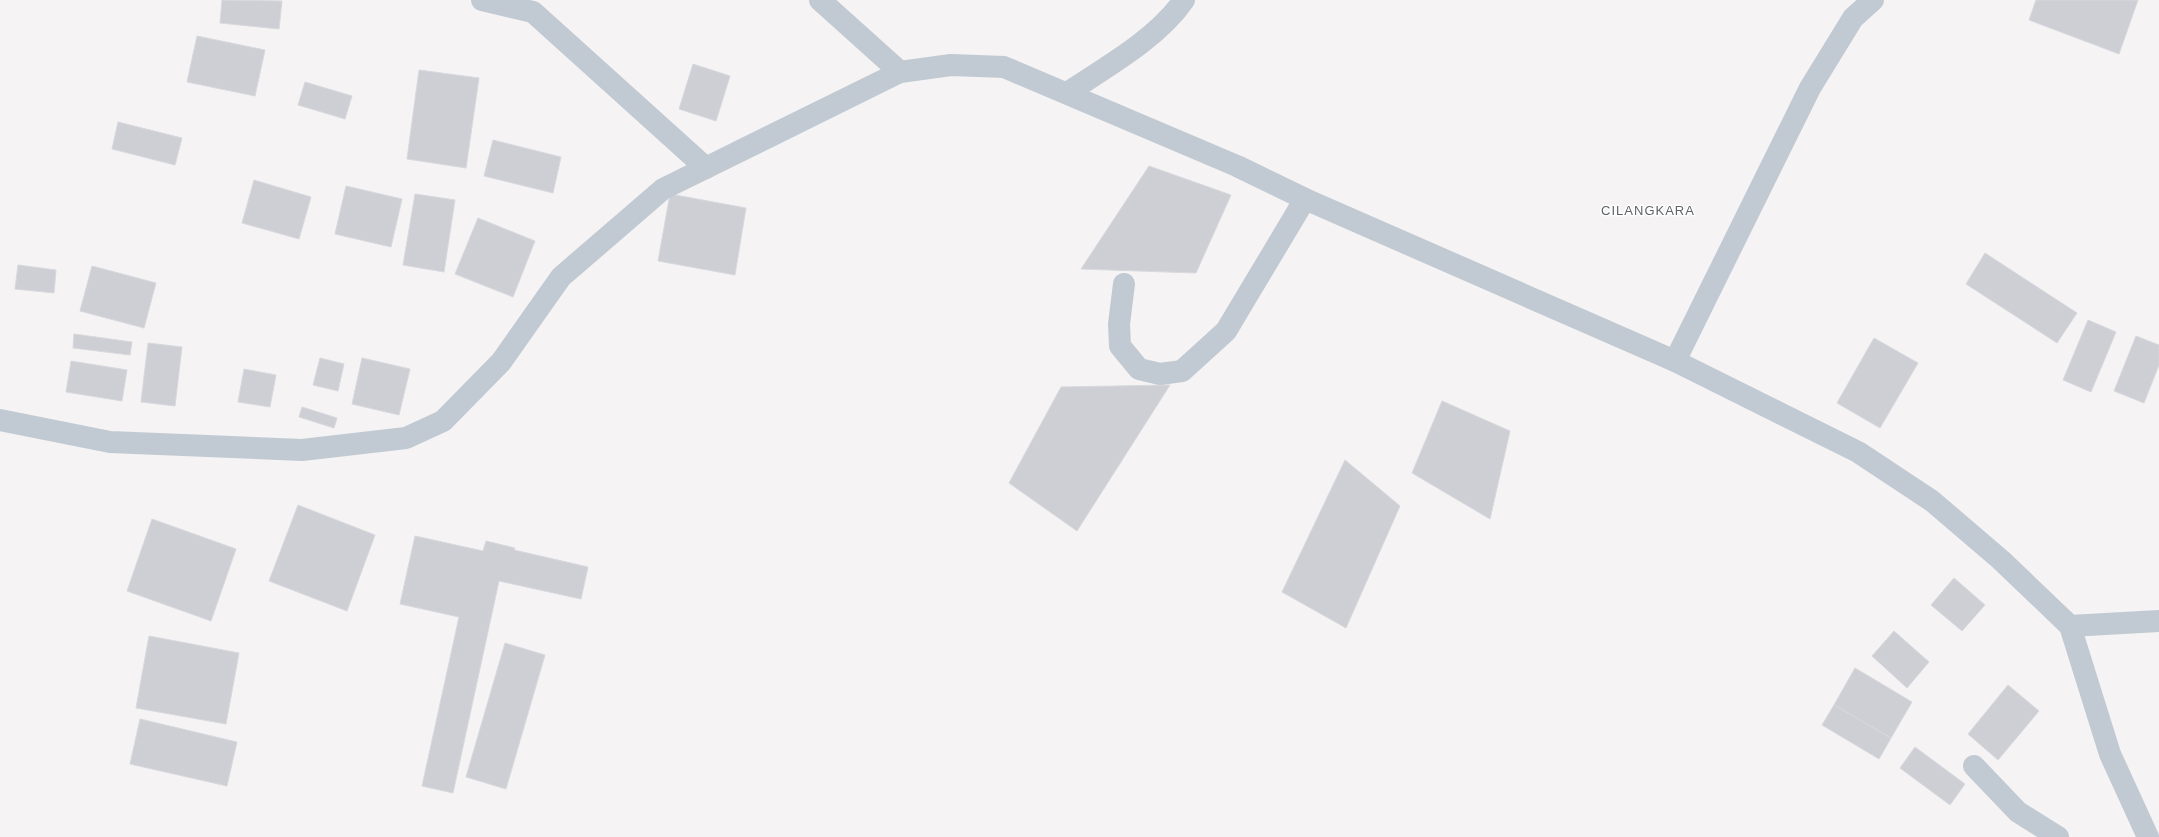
<svg xmlns="http://www.w3.org/2000/svg" width="2159" height="837" viewBox="0 0 2159 837" font-family="Arial,sans-serif">
	<rect width="100%" height="100%" fill="#f5f3f3"/>
	<g fill="#cdcfd5" stroke="#d7d9de">
		<path d="M222,0L282,1L279,29L220,23Z"/>
		<path d="M2036,0H2138L2119,54L2029,20Z"/>
		<path d="M197,36L265,50L255,96L187,82Z"/>
		<path d="M693,64L730,76L716,121L679,109Z"/>
		<path d="M419,70L479,78L466,168L407,159Z"/>
		<path d="M305,82L352,96L345,119L298,105Z"/>
		<path d="M118,122L182,138L175,165L112,149Z"/>
		<path d="M493,140L561,157L553,193L484,176Z"/>
		<path d="M1149,166L1231,195L1196,273L1081,269Z"/>
		<path d="M254,180L311,197L299,239L242,223Z"/>
		<path d="M346,186L402,199L391,247L335,234Z"/>
		<path d="M415,194L455,200L444,272L403,265Z"/>
		<path d="M670,194L746,208L735,275L658,261Z"/>
		<path d="M478,218L535,241L513,297L455,274Z"/>
		<path d="M1985,253L2077,313L2057,343L1966,284Z"/>
		<path d="M18,265L56,270L54,293L15,289Z"/>
		<path d="M92,266L156,283L144,328L80,311Z"/>
		<path d="M2088,320L2116,332L2091,392L2063,380Z"/>
		<path d="M74,334L132,342L130,355L73,348Z"/>
		<path d="M2136,336L2159,345V365L2144,403L2114,391Z"/>
		<path d="M1874,338L1918,363L1880,428L1837,403Z"/>
		<path d="M148,343L182,347L175,406L141,402Z"/>
		<path d="M320,358L344,364L338,391L313,385Z"/>
		<path d="M362,358L410,369L399,415L352,404Z"/>
		<path d="M71,361L127,370L122,401L66,392Z"/>
		<path d="M244,369L276,375L270,407L238,402Z"/>
		<path d="M1170,385L1077,531L1009,483L1061,387Z"/>
		<path d="M1442,401L1510,431L1490,519L1412,473Z"/>
		<path d="M302,407L337,418L334,428L299,417Z"/>
		<path d="M1345,460L1400,506L1346,628L1282,592Z"/>
		<path d="M298,505L375,535L347,611L269,581Z"/>
		<path d="M152,519L236,549L211,621L127,591Z"/>
		<path d="M415,536L483,551L486,541L515,548L514,550L588,567L581,599L499,581L453,793L422,786L459,617L400,604Z"/>
		<path d="M1954,578L1985,605L1962,631L1931,605Z"/>
		<path d="M1894,631L1929,662L1907,688L1872,656Z"/>
		<path d="M149,636L239,653L226,724L136,708Z"/>
		<path d="M505,643L545,655L506,789L466,777Z"/>
		<path d="M1855,668L1912,702L1891,738L1834,705Z"/>
		<path d="M2008,685L2039,711L1998,760L1968,734Z"/>
		<path d="M1834,705L1891,738L1879,759L1822,725Z"/>
		<path d="M140,719L237,742L227,786L130,764Z"/>
		<path d="M1915,747L1965,784L1950,805L1900,768Z"/>
	</g>
	<g fill="none" stroke-linecap="round" stroke-linejoin="round">
		<g stroke="#c1cad2" stroke-width="22">
			<path d="M482,0L533,12L706,168"/>
			<path d="M820,0L900,72"/>
			<path d="M1067,93C1106,67 1157,39 1184,0"/>
			<path d="M1124,284L1119,324L1120,346L1139,369L1160,374L1182,371L1226,331L1305,199"/>
			<path d="M1675,361L1810,88L1853,18L1873,0"/>
			<path d="M0,420L110,442L302,450L406,438L443,421L501,362L561,277L663,189L900,72L951,65L1004,67L1237,166L1305,199L1675,361L1858,452L1932,501L2001,560L2070,626L2110,754L2148,837"/>
			<path d="M2070,626L2159,621"/>
			<path d="M1974,766L2018,812L2058,837"/>
		</g>
	</g>
	<g text-anchor="middle" stroke-width="3" stroke-linejoin="round" paint-order="stroke">
		<g font-size="13" letter-spacing="1" fill="#5f6368" stroke="#fff">
			<text x="1648" y="215">CILANGKARA</text>
		</g>
	</g>
</svg>
